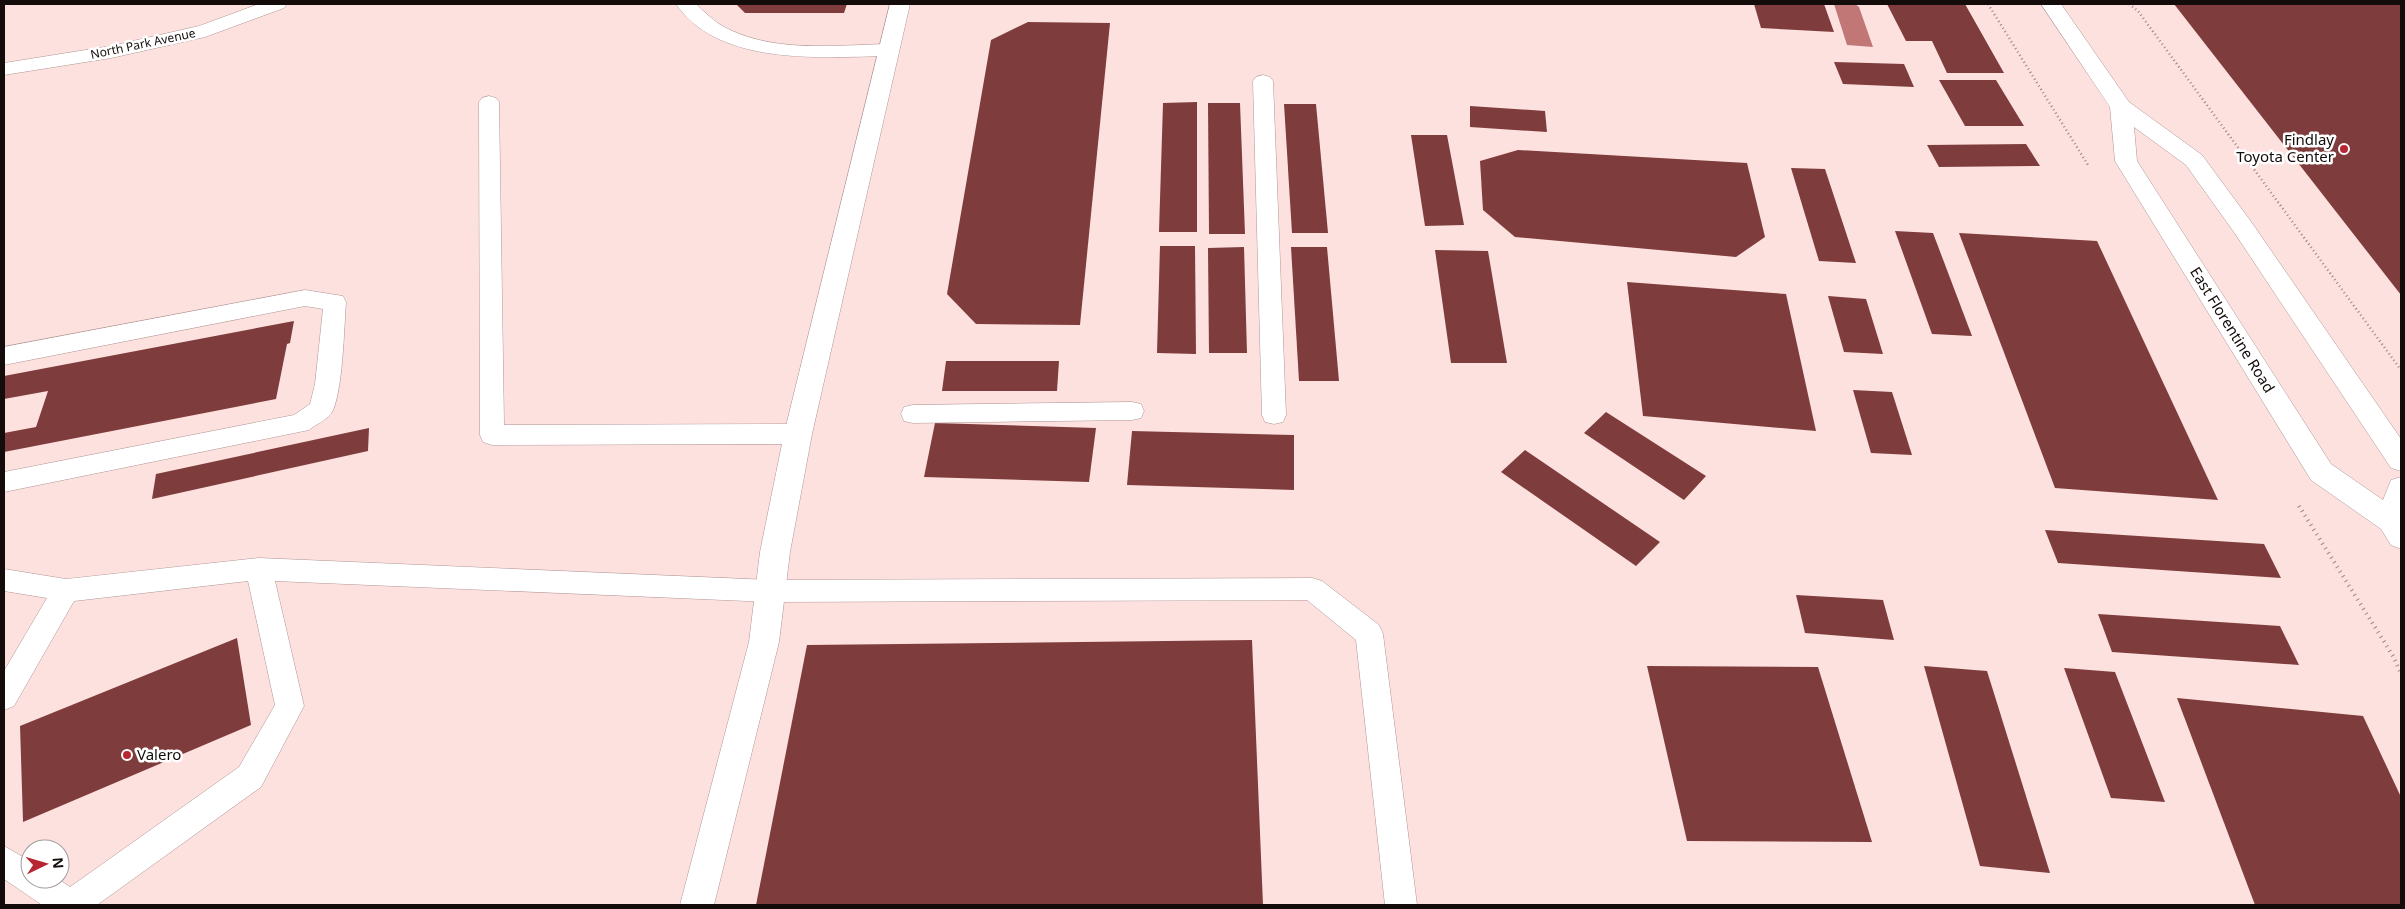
<svg xmlns="http://www.w3.org/2000/svg" width="2405" height="909" viewBox="0 0 2405 909" font-family="'Noto Sans',sans-serif">
	<rect width="100%" height="100%" fill="#fde1df"/>
	<path fill="#c07775" d="M1834,4H1855L1859,7L1873,47L1847,45Z"/>
	<g fill="#7e3d3c">
		<path d="M736,4H847L844,13H745Z"/>
		<path d="M1754,4H1824L1834,32L1761,28Z"/>
		<path d="M1887,4H1965L2004,73H1947L1932,41H1906Z"/>
		<path d="M2174,4H2401V295Z"/>
		<path d="M1028,22L1110,23L1080,325L976,324L947,294L991,40Z"/>
		<path d="M1834,62L1904,64L1914,87L1843,84Z"/>
		<path d="M1939,80H1996L2024,126H1965Z"/>
		<path d="M1197,102V232H1159L1163,103Z"/>
		<path d="M1208,103H1240L1245,234H1209Z"/>
		<path d="M1284,104H1316L1328,233H1292Z"/>
		<path d="M1470,106L1545,111L1547,132L1470,127Z"/>
		<path d="M1411,135H1447L1464,225L1425,226Z"/>
		<path d="M2026,144L2040,166L1939,167L1927,145Z"/>
		<path d="M1518,150L1747,163L1765,237L1736,257L1515,237L1483,210L1480,161Z"/>
		<path d="M1791,168L1825,169L1856,263L1819,261Z"/>
		<path d="M1895,231L1933,233L1972,336L1932,334Z"/>
		<path d="M1959,233L2097,241L2218,500L2055,488Z"/>
		<path d="M1160,246H1195L1196,354L1157,353Z"/>
		<path d="M1244,247L1247,353H1209L1208,248Z"/>
		<path d="M1291,247H1327L1339,381H1299Z"/>
		<path d="M1435,250L1488,251L1507,363H1451Z"/>
		<path d="M1627,282L1786,294L1816,431L1643,416Z"/>
		<path d="M1828,296L1866,299L1883,354L1844,352Z"/>
		<path d="M294,321L290,343L287,344L276,399L4,452V433L36,427L48,391L4,399V376Z"/>
		<path d="M946,361H1059L1057,391H942Z"/>
		<path d="M1853,390L1892,392L1912,455L1871,453Z"/>
		<path d="M1606,412L1706,476L1684,500L1584,433Z"/>
		<path d="M935,423L1096,428L1089,482L924,477Z"/>
		<path d="M369,428L368,451L152,499L156,474Z"/>
		<path d="M1132,431L1294,435V490L1127,485Z"/>
		<path d="M1525,450L1660,542L1636,566L1501,472Z"/>
		<path d="M2045,530L2264,544L2281,578L2058,563Z"/>
		<path d="M1796,595L1883,600L1894,640L1805,633Z"/>
		<path d="M2098,614L2280,626L2299,665L2112,652Z"/>
		<path d="M237,638L251,725L23,822L20,726Z"/>
		<path d="M1252,640L1263,905H756L807,645Z"/>
		<path d="M1647,666L1818,667L1872,842L1687,841Z"/>
		<path d="M1924,666L1987,671L2050,873L1980,866Z"/>
		<path d="M2064,668L2115,672L2165,802L2111,798Z"/>
		<path d="M2177,698L2363,716L2401,797V905H2255Z"/>
	</g>
	<g fill="none" stroke-linecap="round" stroke-linejoin="round">
		<g stroke="#af9594" stroke-width="1">
			<g id="service">
				<path d="M676,4H696C703,11 711,18 719,24C769,54 834,45 889,44L896,46L899,50L896,54L889,56C823,57 719,67 676,4Z"/>
				<path d="M1263,75L1270,77L1273,81L1286,415L1283,422L1274,424L1265,422L1262,415L1253,81L1256,77Z"/>
				<path d="M489,96L496,98L499,102L504,425L798,424L807,427L810,434L807,441L798,444L492,445L483,442L480,435L479,102L482,98Z"/>
				<path d="M305,290L343,296L346,302C344,327 343,395 331,414C326,420 315,425 309,430L4,492V472L294,415L310,404L315,384L323,309L305,306L4,365V347Z"/>
				<path d="M1132,402L1141,404L1144,411L1141,418L1132,420L913,423L904,421L901,414L904,407L913,405Z"/>
				<path d="M259,558L771,580L1312,578L1322,581L1379,625L1383,634L1417,905H1385L1356,640L1307,600L771,602L275,581L304,706L261,787L97,905H42L4,879V846L30,861V879H58L70,887L239,767L275,705L248,581L74,601L14,706L4,710V671L47,598L4,591V569L66,579Z"/>
			</g>
		</g>
		<g stroke="#af9594" stroke-width="1">
			<g id="minor">
				<path d="M259,4H287L284,8L205,37L111,58L4,75V63L111,46L199,26Z"/>
				<path d="M890,4H910L812,434L790,552L779,642L714,905H680L749,642L760,552L784,434Z"/>
			</g>
		</g>
		<g stroke="#af9594" stroke-width="1">
			<path id="tertiary" d="M2041,4H2061L2129,102L2202,155L2252,223L2401,439V471L2391,468L2236,235L2186,165L2134,127L2137,161L2331,464L2383,500L2391,480L2401,477V549L2391,545L2381,529L2311,480L2115,161L2110,107Z"/>
		</g>
		<g stroke="#998684" stroke-width="2.5" stroke-dasharray="1 3" stroke-linecap="butt">
			<path d="M1988,4L2088,165"/>
			<path d="M2129,4L2138,11L2401,370"/>
		</g>
		<path stroke="#998684" stroke-width="4" stroke-dasharray="1 4.5" stroke-linecap="butt" d="M2299,506L2393,656L2401,674"/>
		<use href="#service" fill="#fff" fill-rule="evenodd"/>
		<use href="#minor" fill="#fff" fill-rule="evenodd"/>
		<use href="#tertiary" fill="#fff" fill-rule="evenodd"/>
	</g>
	<g fill="#b72633" stroke="#fff" stroke-width="2">
		<circle cx="2344" cy="149" r="5"/>
		<circle cx="127" cy="755" r="5"/>
	</g>
	<g text-anchor="middle" stroke-width="5" stroke-linejoin="round" paint-order="stroke">
		<g font-size="12" fill="#140c0b" stroke="#fff">
			<text transform="translate(143 44) rotate(-12)" y="4">North Park Avenue</text>
		</g>
		<g font-size="15" fill="#140c0b" stroke="#fff" text-anchor="end">
			<text x="2334" y="145">Findlay<tspan x="2334" dy="17">Toyota Center</tspan></text>
			<text x="137" y="760" text-anchor="start">Valero</text>
		</g>
		<g font-size="15" fill="#140c0b" stroke="#fff">
			<text transform="translate(2232 330) rotate(58)" y="5">East Florentine Road</text>
		</g>
	</g>
	<rect width="2405" height="909" fill="none" stroke="#140c0b" stroke-width="10"/>
	<g transform="translate(45 864) rotate(85)"><circle r="24" fill="#ffffff" stroke="#a19e9d"/>
	<path d="M0-4L9 19L0 12L-9 19Z" fill="#b72633"/>
	<text y="-8" font-size="14" font-weight="bold" text-anchor="middle" fill="#140c0b">N</text>
	</g>
</svg>
